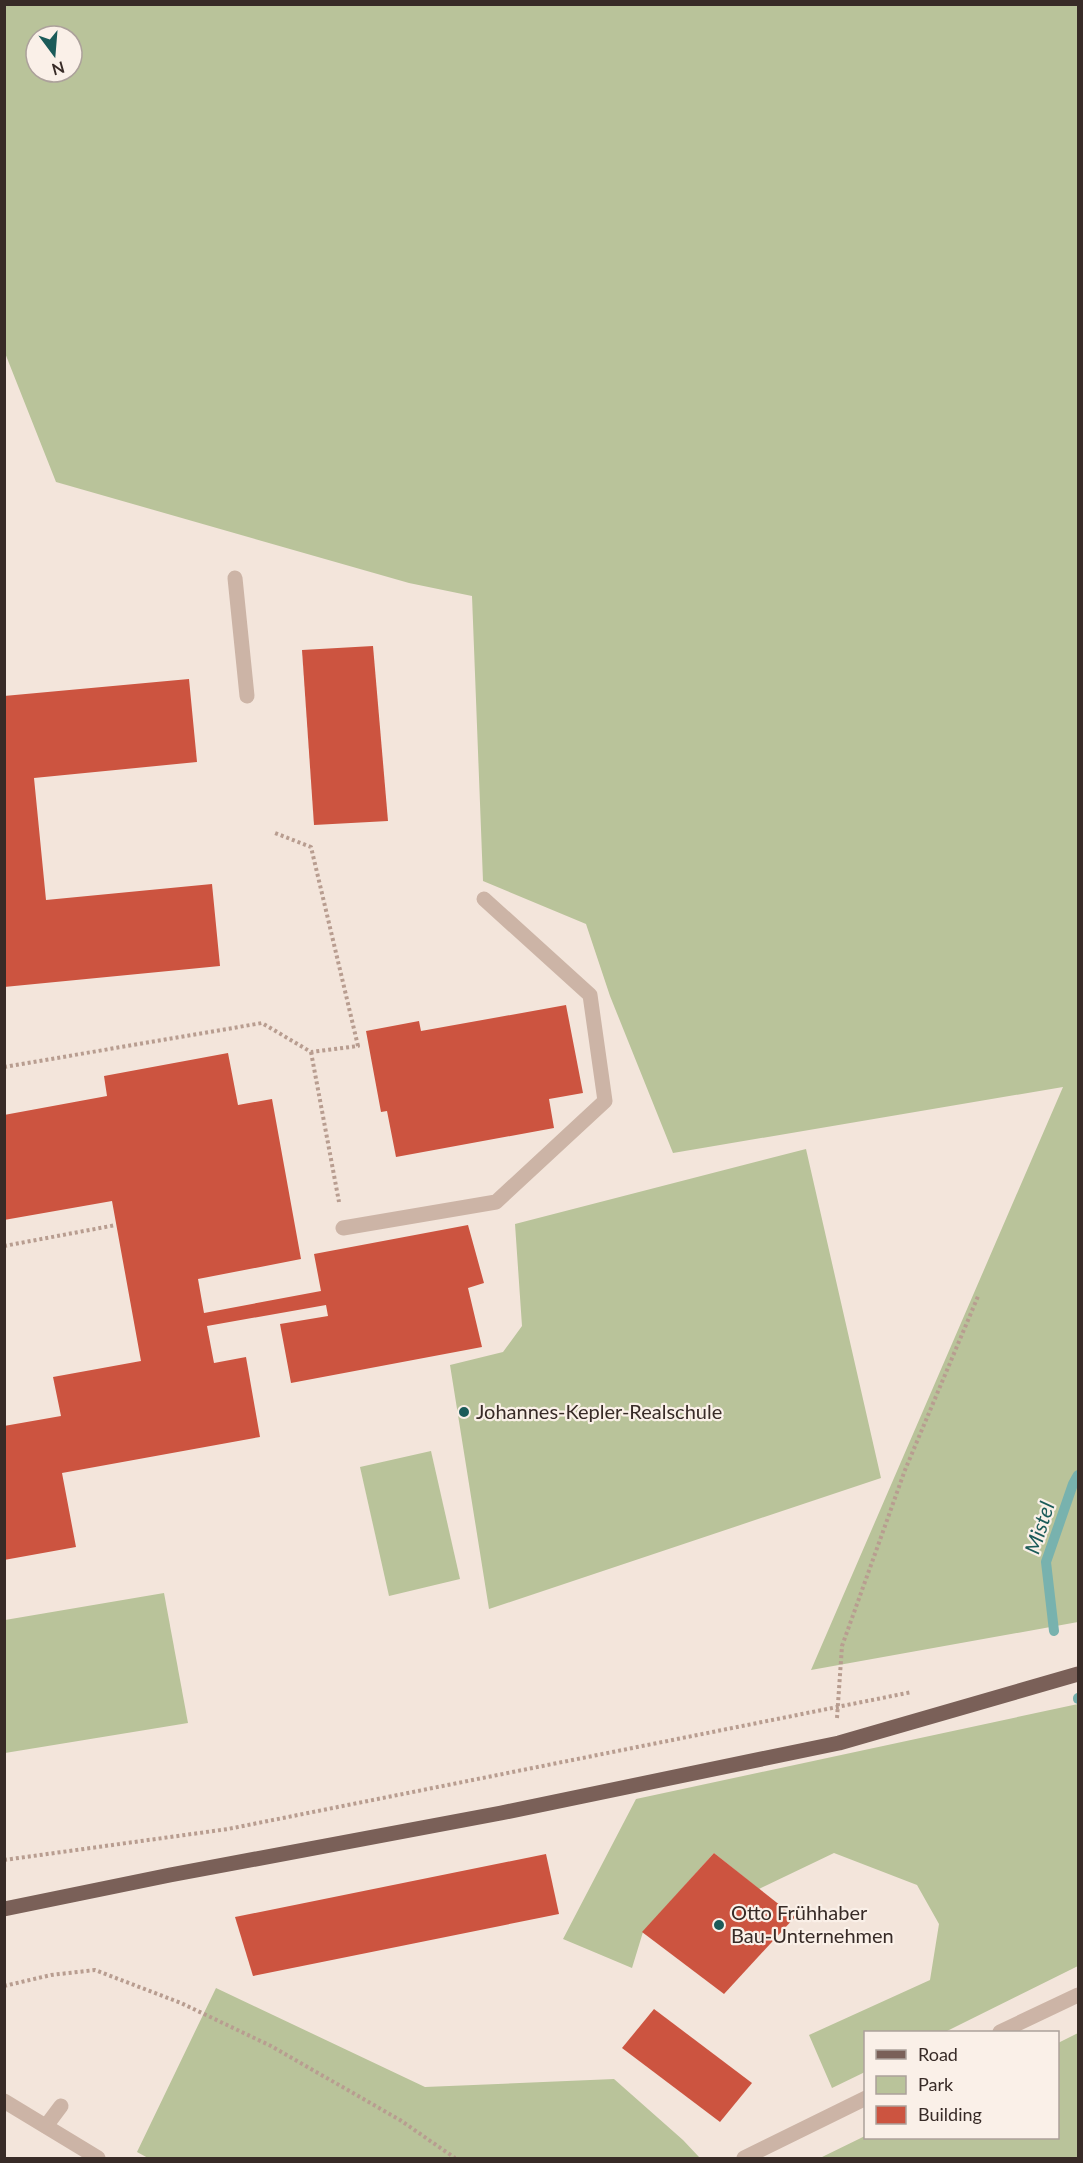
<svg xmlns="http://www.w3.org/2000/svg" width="1083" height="2163" viewBox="0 0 1083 2163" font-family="Lato,sans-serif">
	<rect width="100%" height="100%" fill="#f3e5db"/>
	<g fill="#b9c39a" fill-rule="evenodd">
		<path d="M5,4L1078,5V1622L811,1670L1063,1087L673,1153L610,996L586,924L483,881L472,596L409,583L56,482L5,353ZM36,36H72V72H36Z"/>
		<path d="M806,1149L881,1478L489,1609L450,1365L503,1352L522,1326L515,1224Z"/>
		<path d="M431,1451L460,1579L389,1596L360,1467Z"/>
		<path d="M164,1593L188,1723L5,1753V1620Z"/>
		<path d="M1078,1704V1966L945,2032H866L865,2072L832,2088L809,2035L930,1980L939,1924L917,1885L834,1853L759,1889L714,1853L643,1932L632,1968L563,1939L636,1799Z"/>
		<path d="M216,1988L425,2087L614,2079L683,2140L699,2157L694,2158H148L137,2152Z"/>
		<path d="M1078,2033V2158H820L865,2136L866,2138H1058V2043Z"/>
	</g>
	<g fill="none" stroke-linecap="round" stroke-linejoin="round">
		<g stroke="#78b2ae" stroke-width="10">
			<path d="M1054,1631L1046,1562L1073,1484L1078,1475"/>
			<path d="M1078,1698V1699"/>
		</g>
	</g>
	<g fill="#cc5440">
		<path d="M373,646L388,821L314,825L302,650Z"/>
		<path d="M189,679L197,762L34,778L46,900L212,884L220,966L4,987V696Z"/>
		<path d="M566,1005L583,1093L549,1099L554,1128L396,1157L387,1111L381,1112L366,1031L419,1021L421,1031Z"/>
		<path d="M228,1053L238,1105L272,1099L301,1259L198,1279L204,1313L321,1291L314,1254L468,1225L484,1283L468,1288L482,1347L291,1383L280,1324L328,1316L326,1305L207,1326L214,1363L246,1357L260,1437L62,1473L76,1547L4,1560V1426L61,1416L53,1377L141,1361L112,1201L4,1220V1115L107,1096L104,1076Z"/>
		<path d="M714,1853L795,1917L724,1994L642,1932Z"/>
		<path d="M546,1854L559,1914L253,1976L235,1917Z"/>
		<path d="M654,2009L752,2083L720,2122L622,2048Z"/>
	</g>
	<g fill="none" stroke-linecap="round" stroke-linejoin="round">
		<g stroke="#b89d90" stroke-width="4" stroke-dasharray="3 3" stroke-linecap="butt">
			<path d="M311,1052L339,1202"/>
			<path d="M4,1067L262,1023L311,1052L358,1046L311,847L275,833"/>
			<path d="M4,1246L116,1225"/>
			<path d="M837,1718L842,1646L905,1470L979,1294"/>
			<path d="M4,1860L228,1829L912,1692"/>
			<path d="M4,1986L51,1975L95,1970L181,2003L271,2046L400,2120L455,2158"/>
		</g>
		<g stroke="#ccb4a6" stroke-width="15">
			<path d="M235,578L247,696"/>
			<path d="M343,1228L496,1202L605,1101L590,995L484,899"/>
			<path d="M1000,2032L1078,1995"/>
			<path d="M4,2101L98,2158"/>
			<path d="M46,2126L61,2106"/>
			<path d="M744,2158L866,2098"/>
		</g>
		<path stroke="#7a6058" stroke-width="15" d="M4,1909L170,1875L501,1813L839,1743L1078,1674"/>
	</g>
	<g fill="#1b5b59" stroke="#faf0e8" stroke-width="2">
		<circle cx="464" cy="1412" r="6"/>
		<circle cx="719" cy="1925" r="6"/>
	</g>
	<g text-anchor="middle" stroke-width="4.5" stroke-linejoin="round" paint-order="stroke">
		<g font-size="20" fill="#382b27" stroke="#faf0e8" text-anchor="start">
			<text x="476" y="1419">Johannes-Kepler-Realschule</text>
			<text x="731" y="1920">Otto Frühhaber<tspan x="731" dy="23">Bau-Unternehmen</tspan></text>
		</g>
		<g font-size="21" font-style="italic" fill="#1b5b59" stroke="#faf0e8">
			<text transform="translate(1040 1528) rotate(-72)" y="7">Mistel</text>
		</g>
	</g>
	<rect width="1083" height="2163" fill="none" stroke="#382b27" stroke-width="12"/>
	<rect x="864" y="2031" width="195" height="108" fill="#faf0e8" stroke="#aca19b" stroke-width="1.5"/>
	<rect x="876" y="2050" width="30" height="9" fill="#7a6058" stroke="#aca19b" stroke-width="1.5"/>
	<text x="918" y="2061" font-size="18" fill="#382b27">Road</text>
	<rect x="876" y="2076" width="30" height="18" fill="#b9c39a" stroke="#aca19b" stroke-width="1.5"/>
	<text x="918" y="2091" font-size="18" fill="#382b27">Park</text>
	<rect x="876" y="2106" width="30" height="18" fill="#cc5440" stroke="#aca19b" stroke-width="1.5"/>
	<text x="918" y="2121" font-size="18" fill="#382b27">Building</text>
	<g transform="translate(54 54) rotate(164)"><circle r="28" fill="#faf0e8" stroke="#aca19b" stroke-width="1.5"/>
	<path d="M0-4.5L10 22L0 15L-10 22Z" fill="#1b5b59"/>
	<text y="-9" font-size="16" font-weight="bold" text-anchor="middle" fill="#382b27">N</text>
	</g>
</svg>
